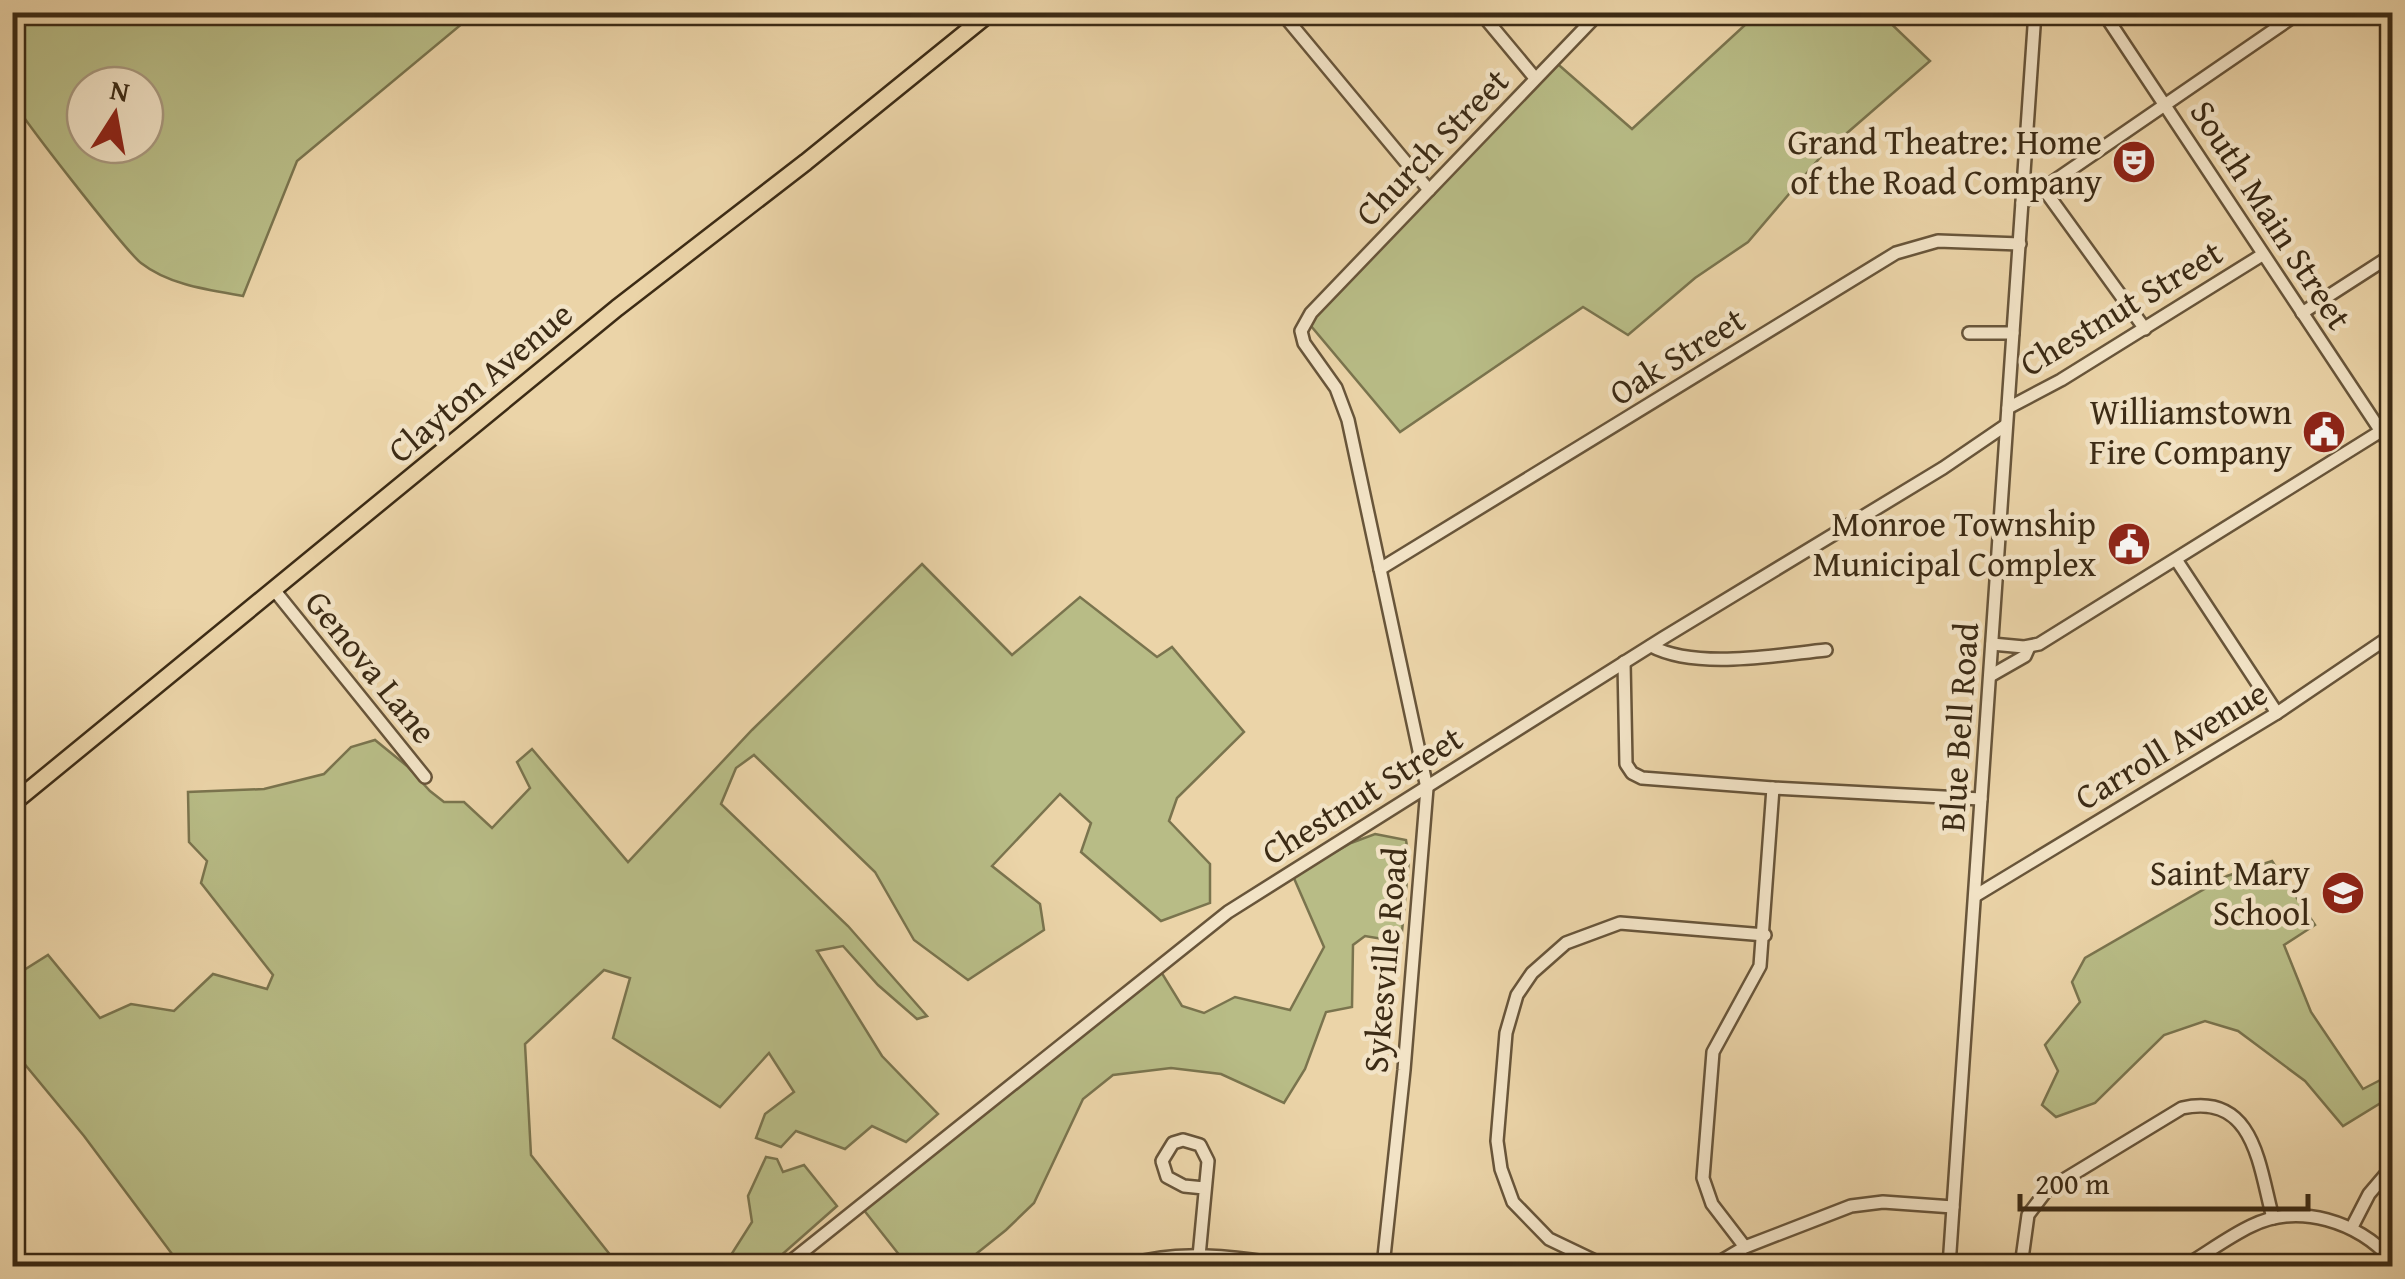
<svg xmlns="http://www.w3.org/2000/svg" width="2405" height="1279" viewBox="0 0 2405 1279" font-family="'Gentium Book Plus',serif">
	<rect width="100%" height="100%" fill="#ebd4a8"/>
	<filter id="stains"><feTurbulence type="fractalNoise" baseFrequency=".002" numOctaves="4"/><feColorMatrix values="0 0 0 0 .2 0 0 0 0 .09 0 0 0 0 .02 0 0 0 .5 -.17"/></filter>
	<radialGradient id="worn" r=".72"><stop offset=".6" stop-color="#630" stop-opacity="0"/><stop offset="1" stop-color="#630" stop-opacity=".3"/></radialGradient>
	<g fill="#b8bc86" stroke="#7a744e" stroke-width="2.5" fill-rule="evenodd">
		<path d="M13,12H475V13L297,161L243,296C209,290 169,285 141,263C126,251 14,109 12,98C8,71 12,40 13,12ZM85,85H145V145H85Z"/>
		<path d="M1758,13H1880L1930,61L1824,153L1748,242L1695,278L1628,335L1583,307L1400,432L1306,320L1552,59L1632,129Z"/>
		<path d="M922,564L1012,655L1080,597L1157,657L1172,647L1244,732L1177,798L1169,821L1210,864V903L1161,921L1081,852L1091,823L1060,794L992,866L1040,904L1044,930L968,980L914,940L875,872L754,755L736,768L721,804L848,926L927,1016L917,1019L878,985L843,946L817,951L882,1056L938,1114L906,1142L872,1126L845,1149L796,1131L781,1147L756,1138L765,1114L794,1092L769,1053L720,1107L613,1038L630,978L604,970L525,1044L531,1155L619,1266H181L84,1136L13,1050V977L48,955L100,1018L131,1004L174,1011L213,974L267,989L273,975L201,883L207,861L189,842L188,792L264,789L324,774L351,747L375,740L407,766L430,791L444,802H464L492,828L530,788L517,762L532,749L628,862L752,730Z"/>
		<path d="M1375,834L1406,840L1409,859L1401,942L1365,936L1353,945L1352,1007L1326,1012L1305,1069L1284,1103L1221,1074L1171,1068L1113,1075L1083,1099L1034,1203L1006,1230L961,1266H908L863,1209L1160,970L1182,1006L1204,1013L1235,997L1290,1010L1324,947L1293,876L1351,843Z"/>
		<path d="M2272,861L2315,925L2284,945L2311,1012L2363,1089L2392,1074V1096L2343,1126L2305,1081L2238,1031L2205,1021L2164,1035L2095,1103L2056,1117L2042,1105L2058,1071L2045,1045L2080,1002L2072,982L2085,958L2227,876Z"/>
		<path d="M766,1157L777,1159L783,1172L804,1165L837,1206L769,1266H724L752,1222L748,1196Z"/>
	</g>
	<g fill="none" stroke-linecap="round" stroke-linejoin="round">
		<g stroke="#68553a" stroke-width="16">
			<g id="minor">
				<path d="M1281,12L1429,190"/>
				<path d="M1480,12L1535,78"/>
				<path d="M2103,12L2392,448"/>
				<path d="M2043,188L2145,329"/>
				<path d="M2022,203L2300,12"/>
				<path d="M2302,313L2392,255"/>
				<path d="M1969,333H2013"/>
				<path d="M2008,408L2061,380L2262,255"/>
				<path d="M2177,561L2277,713"/>
				<path d="M1380,569L1896,253L1938,241L2020,244"/>
				<path d="M275,591L425,777"/>
				<path d="M1992,644L2024,647L2039,644L2381,431"/>
				<path d="M1651,646C1696,670 1776,655 1826,650"/>
				<path d="M1624,662L1626,764L1632,773L1642,778L1773,788L1981,799"/>
				<path d="M1990,676L2025,656L2029,647"/>
				<path d="M1975,896L2277,713L2392,635"/>
				<path d="M2352,1227L2369,1194L2392,1167"/>
				<path d="M1745,1247L1712,1204L1703,1178L1713,1052L1760,966L1773,788"/>
				<path d="M1199,1256L1208,1161L1200,1145L1183,1140L1173,1143L1162,1161L1167,1177L1184,1186L1204,1188"/>
				<path d="M785,1266L1228,912L1663,638L1943,468L2006,425"/>
				<path d="M1124,1266C1175,1249 1237,1256 1289,1266"/>
				<path d="M1383,1266L1404,1070L1427,788L1348,420L1336,388L1304,343L1301,331L1311,313L1600,12"/>
				<path d="M1632,1266L1595,1261L1549,1239L1513,1202L1501,1169L1497,1141L1506,1033L1517,995L1532,973L1566,943L1620,923L1765,935"/>
				<path d="M1713,1266L1745,1247L1851,1206L1883,1202L1953,1207"/>
				<path d="M1949,1266L2035,12"/>
				<path d="M2021,1266L2028,1215L2047,1190L2182,1108C2255,1092 2259,1167 2273,1218"/>
				<path d="M2185,1266C2207,1253 2228,1237 2251,1226C2299,1202 2358,1222 2392,1260"/>
			</g>
		</g>
		<g stroke="#3c2b15" stroke-width="20">
			<path id="major" d="M12,804L617,308L806,162L991,12"/>
		</g>
		<use href="#minor" stroke="#f2e3c6" stroke-width="11"/>
		<use href="#major" stroke="#ebd4a8" stroke-width="15"/>
	</g>
	<defs>
		<g id="theatre-disc" transform="scale(2.25)"><circle r="9.5" fill="#8f2418" stroke="#f2e3c6"/><path d="M-5-5.5Q0-4 5-5.5V0Q5 5 0 6Q-5 5-5 0ZM-3.3-2.5H-1v1.5H-3.3ZM1-2.5H3.3v1.5H1ZM-2.8 1Q0 5.5 2.8 1Z" fill="#fff"/></g>
		<g id="civic-disc" transform="scale(2.25)"><circle r="9.5" fill="#8f2418" stroke="#f2e3c6"/><path d="M-.6-6.5H3V-4.5H.6V-3L4-1V1h2V6H-6V1h2V-1L-.6-3ZM-1.2 2.5V6h2.4V2.5Z" fill="#fff"/></g>
		<g id="school-disc" transform="scale(2.25)"><circle r="9.5" fill="#8f2418" stroke="#f2e3c6"/><path d="M0-5L7-2L0 1L-7-2ZM-4 1L0 2.5L4 1V4Q0 6-4 4Z" fill="#fff"/></g>
	</defs>
	<g fill-rule="evenodd">
		<use href="#theatre-disc" x="2134" y="162"/>
		<use href="#civic-disc" x="2324" y="432"/>
		<use href="#civic-disc" x="2129" y="544"/>
		<use href="#school-disc" x="2343" y="893"/>
	</g>
	<g text-anchor="middle" stroke-width="9" stroke-linejoin="round" paint-order="stroke">
		<g font-size="35" fill="#3c2b15" stroke="#f2e3c6" text-anchor="end">
			<text x="2102" y="154">Grand Theatre: Home<tspan x="2102" dy="40">of the Road Company</tspan></text>
			<text x="2292" y="424">Williamstown<tspan x="2292" dy="40">Fire Company</tspan></text>
			<text x="2096" y="536">Monroe Township<tspan x="2096" dy="40">Municipal Complex</tspan></text>
			<text x="2310" y="885">Saint Mary<tspan x="2310" dy="40">School</tspan></text>
		</g>
		<g font-size="35" fill="#3c2b15" stroke="#f2e3c6">
			<text transform="translate(1432 147) rotate(-46)" y="12">Church Street</text>
			<text transform="translate(2271 215) rotate(57)" y="12">South Main Street</text>
			<text transform="translate(2121 308) rotate(-31)" y="12">Chestnut Street</text>
			<text transform="translate(1677 356) rotate(-32)" y="12">Oak Street</text>
			<text transform="translate(480 382) rotate(-40)" y="12">Clayton Avenue</text>
			<text transform="translate(371 667) rotate(51)" y="12">Genova Lane</text>
			<text transform="translate(1959 727) rotate(-86)" y="12">Blue Bell Road</text>
			<text transform="translate(2171 745) rotate(-31)" y="12">Carroll Avenue</text>
			<text transform="translate(1362 795) rotate(-32)" y="12">Chestnut Street</text>
			<text transform="translate(1385 960) rotate(-85)" y="12">Sykesville Road</text>
		</g>
	</g>
	<rect width="2405" height="1279" fill="none" stroke="#ebd4a8" stroke-width="50"/>
	<rect x="15" y="15" width="2375" height="1249" fill="none" stroke="#3c2b15" stroke-width="5"/>
	<rect x="25" y="25" width="2355" height="1229" fill="none" stroke="#3c2b15" stroke-width="2.5"/>
	<g transform="translate(115 115) rotate(11)"><circle r="48" fill="#f2e3c6" stroke="#a9997f" stroke-width="2.5"/>
	<path d="M0-8L18 38L0 25L-18 38Z" fill="#8f2418"/>
	<text y="-15" font-size="28" font-weight="bold" text-anchor="middle" fill="#3c2b15">N</text>
	</g>
	<path d="M2020 1194v15h288v-15" fill="none" stroke="#3c2b15" stroke-width="5"/>
	<text x="2035" y="1194" font-size="30" fill="#3c2b15" stroke="#f2e3c6" stroke-width="8" paint-order="stroke">200 m</text>
	<rect width="100%" height="100%" filter="url(#stains)"/>
	<rect width="100%" height="100%" fill="url(#worn)"/>
</svg>
